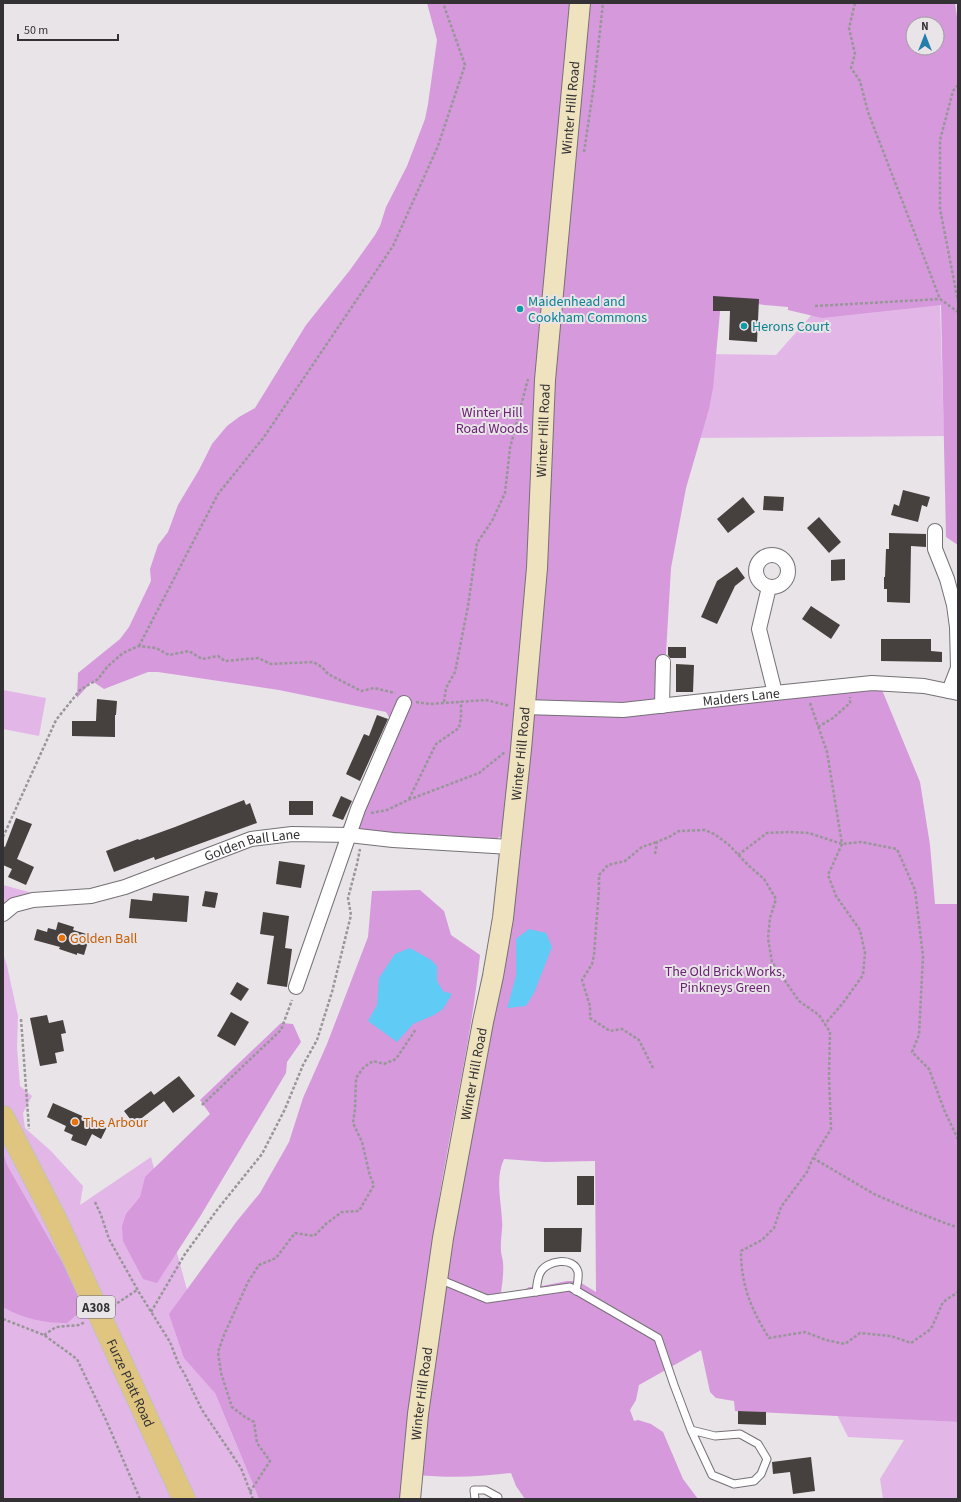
<svg xmlns="http://www.w3.org/2000/svg" width="961" height="1502" viewBox="0 0 961 1502" font-family="'Source Sans 3',sans-serif">
	<rect width="100%" height="100%" fill="#e8e4e8"/>
	<g fill="#e3b6e8">
		<path d="M940,304L944,436L688,438L704,354L776,355L815,311Z"/>
		<path d="M3,690L46,698L39,736L3,729Z"/>
		<path d="M3,885L36,894L3,904Z"/>
		<path d="M3,953L7,966L18,1016L17,1047L20,1086L32,1096L23,1113L25,1128L51,1151L83,1186L80,1205L151,1157L215,1393L259,1499H3Z"/>
		<path d="M837,1415L958,1422V1499H883L880,1479L904,1440L848,1437Z"/>
	</g>
	<g fill="#d599dc" fill-rule="evenodd">
		<path d="M427,3H955L958,23V545L946,537L941,305L822,318L788,310V307L721,301L713,388L709,409L686,488L671,568L663,704L532,713L508,828L502,835L494,841L364,832L343,827L392,722L386,712L279,690L158,672H148L104,689L92,681L77,698L78,673L120,639L129,627L151,581L150,569L158,545L168,532L178,505L199,470L212,444L227,426L239,417L255,408L306,325L350,270L375,235L380,226L386,207L407,166L425,119L428,104L437,40ZM913,24H937V48H913Z"/>
		<path d="M880,685L920,782L930,845L935,904H958V1422L735,1411L734,1401L716,1398L710,1392L701,1350L639,1385L636,1400L630,1410L634,1421L638,1420L651,1424L663,1432L683,1479L698,1499H525L516,1486L511,1473C478,1477 450,1478 417,1475L532,715L664,707ZM504,1159L545,1162L595,1161L596,1292L578,1281H567L537,1287H529L524,1290L501,1293C502,1284 504,1273 503,1263C503,1259 501,1255 501,1251C500,1240 503,1230 502,1220C501,1200 495,1178 504,1159Z"/>
		<path d="M420,890L444,911L451,935L480,955C472,1035 453,1114 440,1193C424,1295 412,1397 400,1499H259L215,1393L184,1358L169,1314L237,1221L260,1193L289,1142L303,1098L327,1044L368,937L372,891Z"/>
		<path d="M281,1023L293,1024L301,1042L287,1062L286,1073L201,1215L157,1283L143,1279L123,1241L122,1226L126,1214L140,1197L145,1177L210,1114L200,1100Z"/>
		<path d="M3,1153L7,1165L87,1306L67,1323C43,1323 24,1319 3,1307Z"/>
	</g>
	<g fill="#60cbf5">
		<path d="M529,929L546,933L552,947L534,993L526,1006L507,1008L516,976V939Z"/>
		<path d="M410,948L431,960L437,966V981L443,991L452,994L443,1009L434,1015L413,1024L397,1042L368,1021L377,1005L379,978L395,954Z"/>
	</g>
	<g fill="#46413f">
		<path d="M713,296L759,299L757,342L729,340L730,311H713Z"/>
		<path d="M903,490L930,497L927,507L922,505L918,522L891,515L894,504L899,506Z"/>
		<path d="M764,496L784,497L783,511L763,510Z"/>
		<path d="M743,497L755,512L728,533L717,519Z"/>
		<path d="M819,517L841,542L829,553L807,528Z"/>
		<path d="M889,533L926,534V547L911,546L910,603L887,602V589H884V577H885L886,549H889Z"/>
		<path d="M845,559V580L831,581V560Z"/>
		<path d="M737,567L745,578L735,586L717,624L701,617L717,581Z"/>
		<path d="M811,606L840,625L831,639L802,619Z"/>
		<path d="M881,639H931V651L942,652V662L881,661Z"/>
		<path d="M668,647H686V658H670L668,655Z"/>
		<path d="M676,664L694,665L693,692H676Z"/>
		<path d="M97,699L117,701L116,715H115V737L72,736V721H96Z"/>
		<path d="M377,715L388,719L360,781L346,774L364,734L369,736Z"/>
		<path d="M341,796L352,801L343,820L332,816Z"/>
		<path d="M244,800L246,805L250,803L257,823L155,860L154,857L114,872L106,851L138,839L139,840L175,827Z"/>
		<rect x="289" y="801" width="24" height="14"/>
		<path d="M16,818L32,824L17,859L34,867L26,885L8,877L12,869L3,865V846L5,847Z"/>
		<path d="M279,861L305,865L301,888L276,884Z"/>
		<path d="M205,891L218,893L215,908L202,906Z"/>
		<path d="M153,893L189,896L187,922L129,918L131,899L152,901Z"/>
		<path d="M263,912L289,916L285,948L292,949L287,987L267,984L274,936L260,934Z"/>
		<path d="M58,922L74,927L73,930L90,935L84,955L77,953V955L59,949L60,947L34,940L37,929L47,932L48,928L56,930Z"/>
		<path d="M237,982L249,989L241,1001L230,994Z"/>
		<path d="M231,1012L249,1022L235,1046L217,1036Z"/>
		<path d="M47,1015L49,1023L63,1020L66,1033L61,1034L64,1051L55,1053L57,1063L40,1066L30,1018Z"/>
		<path d="M179,1076L195,1096L173,1113L164,1101L134,1124L124,1111L151,1091L154,1095Z"/>
		<path d="M53,1103L107,1127L101,1139L92,1134L86,1146L71,1140L73,1135L64,1131L66,1126L47,1117Z"/>
		<rect x="577" y="1176" width="17" height="29"/>
		<path d="M544,1228H582L581,1252H544Z"/>
		<path d="M738,1411L766,1412V1425L738,1424Z"/>
		<path d="M811,1457L815,1491L793,1494L790,1472L773,1474L772,1462Z"/>
	</g>
	<g fill="none" stroke-linecap="round" stroke-linejoin="round">
		<g stroke="#757175" stroke-width="9">
			<g id="lane">
				<path d="M439,1279L487,1299L570,1287L658,1338L674,1385L691,1430L715,1436L740,1434L758,1444L767,1459L761,1474L754,1481L734,1484L712,1475L691,1430"/>
				<path d="M536,1292C537,1286 537,1279 540,1273C546,1260 574,1256 578,1272C579,1278 577,1285 576,1291"/>
				<path d="M475,1499L474,1490H485L498,1497V1499"/>
			</g>
		</g>
		<g stroke="#757175" stroke-width="16">
			<g id="street">
				<path d="M935,531V549L947,579L954,605L957,627L958,668L949,691"/>
				<circle cx="772" cy="571" r="16"/>
				<path d="M769,587L759,629L775,693"/>
				<path d="M662,706L663,662"/>
				<path id="s1" d="M524,707L623,710L775,693L872,683L924,686L958,693"/>
				<path id="s2" d="M3,914L14,905L33,900L91,896L125,887L251,839L292,834L349,835L393,840L511,847"/>
				<path d="M296,987L358,809L404,703"/>
			</g>
		</g>
		<g stroke="#757175" stroke-width="22">
			<g id="secondary">
				<path id="s3" d="M410,1499L418,1414L443,1238L483,1022L493,976L503,918L521,749L537,568L545,380L549,336L580,3"/>
			</g>
		</g>
		<g stroke="#c2c1c2" stroke-width="24">
			<g id="primary">
				<path id="s4" d="M3,1117L55,1218L184,1499"/>
			</g>
		</g>
		<g stroke="#999699" stroke-width="2.5" stroke-dasharray="3 2" stroke-linecap="butt">
			<path d="M855,3L849,28L855,54L851,68L860,81L868,112L940,299"/>
			<path d="M958,85L953,91L940,140V209L958,301"/>
			<path d="M584,152L594,85L603,3"/>
			<path d="M815,306L940,299L958,312"/>
			<path d="M139,646L218,494L264,437L393,246L438,146L465,65L443,3"/>
			<path d="M416,702L430,704L486,700L510,706"/>
			<path d="M444,702L446,688L455,672L468,606L477,543L492,521L505,493L510,448L528,379"/>
			<path d="M810,703L827,752L842,844L828,875L836,896L860,930L865,953L863,975L843,1003L825,1024"/>
			<path d="M818,727L833,718L850,703V697"/>
			<path d="M409,799L436,744L459,728L461,716V701"/>
			<path d="M371,813L387,810L408,800L479,773L505,752"/>
			<path d="M3,837L56,720L80,690L98,679L108,666L123,653L139,646L156,648L169,655L189,651L202,659L218,656L225,661L258,658L271,664L313,662L322,667L328,674L361,691L374,688L395,693"/>
			<path d="M655,854L657,842L669,837L679,831L705,830L714,834L728,844L748,865L764,879L776,899L770,918L768,938L772,962L799,1001L819,1015L830,1032L829,1076L831,1129L813,1158L807,1172L781,1207L774,1228L762,1240L741,1251C741,1285 751,1309 769,1338L805,1332L826,1340L845,1344L860,1333L891,1336L911,1343L931,1329L943,1302L958,1292"/>
			<path d="M738,855L767,833L789,832L809,833L842,844L861,842L897,849L915,890L923,956L919,1035L912,1052L929,1069L945,1112L958,1139"/>
			<path d="M21,1019L29,1129"/>
			<path d="M653,1068L639,1040L622,1029L610,1031L590,1018V1006L582,980L592,964L594,955L599,889V875L608,865L625,861L642,847L657,842"/>
			<path d="M202,1105L281,1030L292,1000"/>
			<path d="M813,1158L874,1194L911,1210L953,1226H958"/>
			<path d="M95,1202L101,1215L109,1239L140,1294L170,1342L179,1365L184,1373L202,1410L241,1468L253,1499"/>
			<path d="M113,1306L137,1290"/>
			<path d="M151,1312L185,1254L217,1210L262,1154L285,1109L303,1065L317,1040L332,992L351,915L348,898L357,864L360,849"/>
			<path d="M3,1319L44,1335L77,1359L106,1420L140,1499"/>
			<path d="M44,1335L56,1327L79,1325L85,1322"/>
			<path d="M250,1492L270,1461L257,1443L254,1422L245,1417L232,1407L221,1373L218,1352L224,1335L248,1282L259,1265L276,1258L295,1233L314,1236L327,1223L342,1212L359,1211L374,1185L370,1176L362,1142L353,1123L355,1109L356,1078L363,1068L373,1061L384,1064L396,1059L416,1029"/>
		</g>
		<use href="#lane" stroke="#fff" stroke-width="7"/>
		<use href="#street" stroke="#fff" stroke-width="14"/>
		<use href="#secondary" stroke="#efe2bf" stroke-width="20"/>
		<use href="#primary" stroke="#dfc580" stroke-width="22"/>
	</g>
	<g fill="#0f9aa8" stroke="#e8e4e8" stroke-width="1.5">
		<circle cx="520" cy="309" r="4"/>
		<circle cx="744" cy="326" r="4"/>
	</g>
	<g fill="#e8710a" stroke="#e8e4e8" stroke-width="1.5">
		<circle cx="62" cy="938" r="4"/>
		<circle cx="75" cy="1122" r="4"/>
	</g>
	<g text-anchor="middle" stroke-width="4" stroke-linejoin="round" paint-order="stroke">
		<rect fill="#e8e4e8" stroke="#696769" stroke-width="1" x="77" y="1296" width="38" height="22" rx="3"/>
		<g font-size="13" font-weight="bold" fill="#333133">
			<text x="96" y="1312">A308</text>
		</g>
		<g font-size="14" fill="#333133" stroke="#e8e4e8">
			<text dy="5" stroke="none"><textPath href="#s3" startOffset="1402">Winter Hill Road</textPath></text>
			<text dy="5" stroke="none"><textPath href="#s3" startOffset="1078">Winter Hill Road</textPath></text>
			<text dy="5" stroke="none"><textPath href="#s1" startOffset="218">Malders Lane</textPath></text>
			<text dy="5" stroke="none"><textPath href="#s3" startOffset="754">Winter Hill Road</textPath></text>
			<text dy="5" stroke="none"><textPath href="#s2" startOffset="262">Golden Ball Lane</textPath></text>
			<text dy="5" stroke="none"><textPath href="#s3" startOffset="430">Winter Hill Road</textPath></text>
			<text dy="5" stroke="none"><textPath href="#s4" startOffset="295">Furze Platt Road</textPath></text>
			<text dy="5" stroke="none"><textPath href="#s3" startOffset="106">Winter Hill Road</textPath></text>
		</g>
		<g font-size="14" fill="#0d838f" stroke="#e8e4e8" text-anchor="start">
			<text x="528" y="306">Maidenhead and<tspan x="528" dy="16">Cookham Commons</tspan></text>
			<text x="752" y="331">Herons Court</text>
		</g>
		<g font-size="14" fill="#6a2272" stroke="#e8e4e8">
			<text x="492" y="417">Winter Hill<tspan x="492" dy="16">Road Woods</tspan></text>
			<text x="725" y="976">The Old Brick Works,<tspan x="725" dy="16">Pinkneys Green</tspan></text>
		</g>
		<g font-size="14" fill="#c56008" stroke="#e8e4e8" text-anchor="start">
			<text x="70" y="943">Golden Ball</text>
			<text x="83" y="1127">The Arbour</text>
		</g>
	</g>
	<rect width="961" height="1502" fill="none" stroke="#333133" stroke-width="8"/>
	<g transform="translate(925 36)"><circle r="19" fill="#e8e4e8" stroke="#a09ca0"/>
	<path d="M0-3L7 15L0 10L-7 15Z" fill="#237eac"/>
	<text y="-6" font-size="11" font-weight="bold" text-anchor="middle" fill="#333133">N</text>
	</g>
	<path d="M18 34v6h100v-6" fill="none" stroke="#333133" stroke-width="2"/>
	<text x="24" y="34" font-size="12" fill="#333133" stroke="#e8e4e8" stroke-width="3" paint-order="stroke">50 m</text>
</svg>
